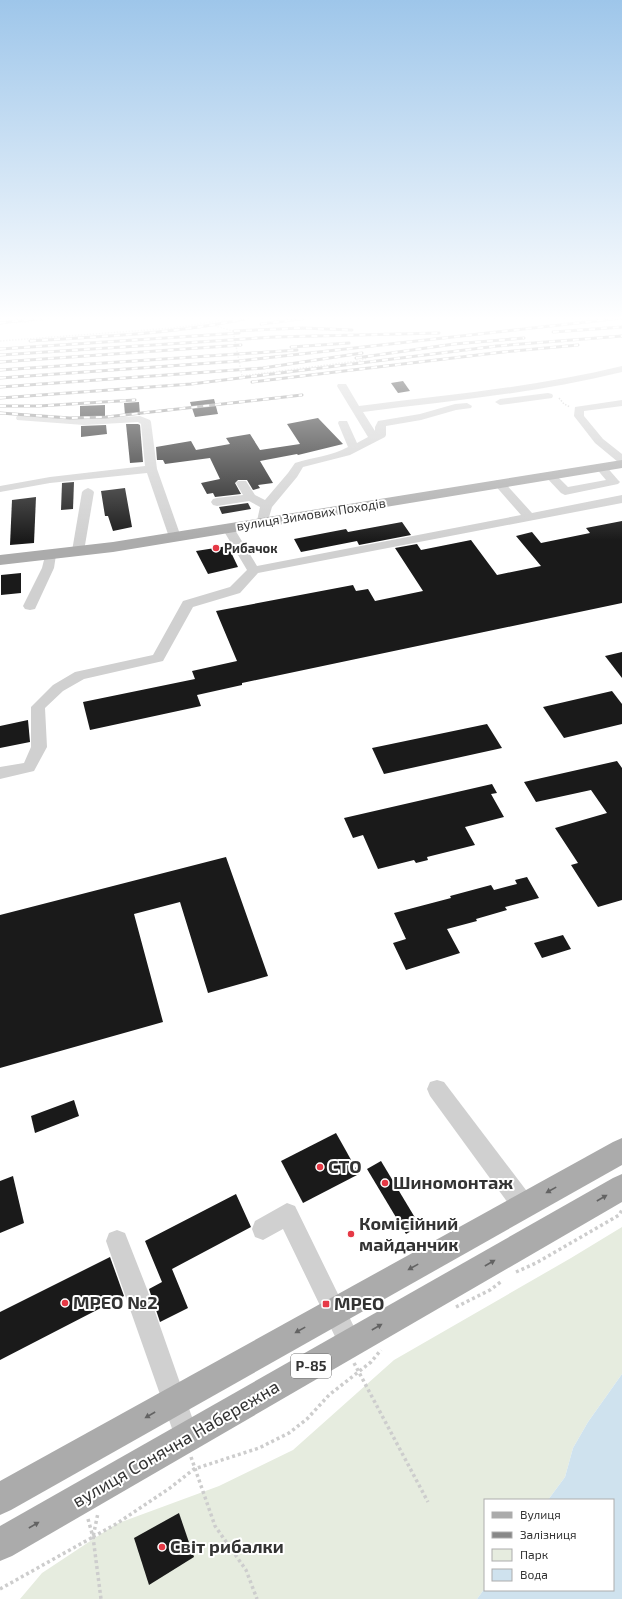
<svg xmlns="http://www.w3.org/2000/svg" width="622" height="1599" viewBox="0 0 622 1599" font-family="'Exo 2',sans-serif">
	<rect width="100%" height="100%" fill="#fff"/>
	<path fill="#e6ecdf" d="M622,1227V1374L588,1422L573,1448L565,1477L548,1500H485V1588L477,1599H20L42,1573L116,1524L219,1486L293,1450L394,1360L571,1258Z"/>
	<path fill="#cfe2ee" d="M622,1374V1599H477L485,1588V1590H613V1500H548L565,1477L573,1448L588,1422Z"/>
	<g fill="#1a1a1a">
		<path d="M403,381L410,391L398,393L391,383Z"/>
		<path d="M214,399L218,414L195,417L190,402Z"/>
		<path d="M139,402L140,415H125L124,403Z"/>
		<path d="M105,405V416L80,417V406Z"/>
		<path d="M318,418L343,444L298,455L297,454L260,461L273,483L258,485L260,488L253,490L247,480H238L235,483L241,494L215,497L213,493L207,494L201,483L220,479L210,458L165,464L163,460H157L156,447L191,441L196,450L230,444L226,438L250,434L260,450L300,444L287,424Z"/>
		<path d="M126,424H138L140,425L143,462L130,463Z"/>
		<path d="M106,425L107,434L81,437V426Z"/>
		<path d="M74,482L73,509L61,510L62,483Z"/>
		<path d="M125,488L132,527L113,531L108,516H105L101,491Z"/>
		<path d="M36,497L34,543L10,545L12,500Z"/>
		<path d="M248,503L251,509L222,514L219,507Z"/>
		<path d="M622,521V603L242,683V685L197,695L201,706L90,730L83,702L195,679L192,671L237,661L216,611L353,585L356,591L368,589L375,601L423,591L395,548L417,544L421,550L471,540L497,575L541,566L516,536L532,532L541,543L590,533L586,528Z"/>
		<path d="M402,522L411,535L359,545L357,541L301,552L294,539L346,529L348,532Z"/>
		<path d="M228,546L238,567L208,574L196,551Z"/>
		<path d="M21,573V593L1,595V575Z"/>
		<path d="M622,652V678L605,656Z"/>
		<path d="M612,691L622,704V724L564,738L543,707Z"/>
		<path d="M28,720L30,742L0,748V726Z"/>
		<path d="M487,724L502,748L384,774L372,748Z"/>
		<path d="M617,761L622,768V900L598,907L571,865L578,863L555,828L607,813L591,790L536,802L524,782Z"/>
		<path d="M492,784L497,793L491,794L504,817L465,827L475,845L427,857L428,860L416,863L414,860L378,869L363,835L353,838L344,818Z"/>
		<path d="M226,857L268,976L208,993L180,902L134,914L163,1022L0,1068V915Z"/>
		<path d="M527,877L539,898L505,907L507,910L476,919L477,921L447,929L460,953L406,970L393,943L406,939L394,913L451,898L450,896L491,885L494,890L517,884L515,880Z"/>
		<path d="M563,935L571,949L542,958L534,943Z"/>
		<path d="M74,1100L79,1116L35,1133L31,1116Z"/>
		<path d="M336,1133L359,1174L303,1203L281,1161Z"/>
		<path d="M381,1161L420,1226L406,1234L367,1169Z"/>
		<path d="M13,1176L24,1223L0,1233V1181Z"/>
		<path d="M236,1194L251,1227L172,1269L188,1308L160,1322L149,1289L162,1282L145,1241Z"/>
		<path d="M110,1257L124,1296L0,1360V1312Z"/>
		<path d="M179,1513L194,1557L149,1585L134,1538Z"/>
	</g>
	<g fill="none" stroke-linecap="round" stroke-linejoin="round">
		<g stroke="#cdcdcd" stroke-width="1.5" stroke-dasharray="1.5 1.5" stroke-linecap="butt">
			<path d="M10,317L16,319L17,323L64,317"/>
			<path d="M209,324L233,331L242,376L358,361L367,358"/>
			<path d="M0,341L174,328L241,317"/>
			<path d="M559,398L564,404L570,407"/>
		</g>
		<g stroke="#cdcdcd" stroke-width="3.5" stroke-dasharray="3 3" stroke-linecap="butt">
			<path d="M516,1272L536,1263L609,1221L619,1215L622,1210"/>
			<path d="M456,1307L490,1290L502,1281"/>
			<path d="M354,1363L428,1502"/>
			<path d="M191,1457L215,1526L246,1570L257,1599"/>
			<path d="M88,1519L93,1537L101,1599"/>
			<path d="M93,1537L116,1524L170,1488L194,1469L259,1448L289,1433L307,1419L329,1395L371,1362L381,1350"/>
			<path d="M0,1589L93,1537L98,1513"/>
		</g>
		<g fill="#d0d0d0" fill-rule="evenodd">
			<path d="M622,366V372C537,393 450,401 363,412L375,431V427L378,421L420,414L455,404L467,403L472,406L471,408L456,410L421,420L386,426V435L385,437L350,455L303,467L297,477L272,507L267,524H259L257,521L260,507L249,501L217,506L213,505L211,502L213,499L217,498L243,495L236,483L238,481H246L255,495L265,500L288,473L295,463C313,457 332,456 348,447L338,423L339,421H347L357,443L368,437L337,386L338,384H346L359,406C447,395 536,387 622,366Z"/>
			<path d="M548,393L552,394L553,396L552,398L500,405L495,402L500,399Z"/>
			<path d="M622,400V406L584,411V416L603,439L622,454V463L618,462L595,443L574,416L575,407Z"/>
			<path d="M21,415L84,419L140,416L150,420L151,422L157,469L181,537L179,540H171L169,537L147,473L50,483L0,492V486L50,477L145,466L141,424L138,422L84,425L17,420L16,418L17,416Z"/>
			<path d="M601,464L605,465L618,480L620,482L618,484L565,495L561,493L545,476L547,474H555L568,487L606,480L595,467L597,465Z"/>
			<path d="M499,480L503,481L532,513L622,495V503L258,573L240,593L193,607L163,661L84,679L63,691L45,708L47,747L34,771L0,779V767L24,763L31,747V707L53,685L75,672L153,655L183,601L230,587L247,570L222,528L224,525H232L257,566L521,515L493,483L495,481Z"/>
			<path d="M88,488L92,490L94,492L84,551L82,554H74L72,551L82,492L84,490Z"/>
			<path d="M50,551L54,552L56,555L54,568L35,609L30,610L25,609L23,606L42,568L46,552Z"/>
			<path d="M437,1080L444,1082L532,1198L535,1206L532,1214L524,1217L516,1214L430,1096L427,1089L430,1082Z"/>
			<path d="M287,1203L295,1206L358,1335L362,1343L358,1351L350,1355L342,1351L283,1229L263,1240L255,1237L252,1229L255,1221Z"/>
			<path d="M117,1230L125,1233L147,1289L199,1437L196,1446L187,1449L178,1446L175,1437L106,1241L109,1233Z"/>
		</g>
		<g fill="#ababab" fill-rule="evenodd">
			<path d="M622,460V468L113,552L0,565V555L113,542Z"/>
			<path d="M622,1138V1165L11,1510L0,1515V1481L613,1142Z"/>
			<path d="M622,1174V1202L12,1556L0,1561V1526L613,1178Z"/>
		</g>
		<g stroke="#888" stroke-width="3">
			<g id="rail">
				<path d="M0,323L51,317"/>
				<path d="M261,324L316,317"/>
				<path d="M234,331L302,328L352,330"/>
				<path d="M553,332L622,327"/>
				<path d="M30,341C105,336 179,334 253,317"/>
				<path d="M291,347L349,343"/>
				<path d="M0,349L239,333"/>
				<path d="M0,355L274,337L439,333"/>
				<path d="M356,358L454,344L524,338"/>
				<path d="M0,362L241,345"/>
				<path d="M0,370L297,350"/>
				<path d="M0,378L239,361L622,318"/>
				<path d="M252,382L503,352L578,345"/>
				<path d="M0,387L263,368L362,353"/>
				<path d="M0,398L191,384L497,346L622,336"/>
				<path d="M0,406H39L135,400"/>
				<path d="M0,413L70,418L106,417L302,395"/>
			</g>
		</g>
		<use href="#rail" stroke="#fff" stroke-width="2" stroke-dasharray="6" stroke-linecap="butt"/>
	</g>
	<defs><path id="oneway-solid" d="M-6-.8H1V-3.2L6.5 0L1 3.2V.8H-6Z"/></defs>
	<g fill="#636363">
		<use href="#oneway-solid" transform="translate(551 1190) rotate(151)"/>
		<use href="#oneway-solid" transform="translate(602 1198) rotate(-30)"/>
		<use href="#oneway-solid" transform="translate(490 1263) rotate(-30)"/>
		<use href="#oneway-solid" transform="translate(413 1267) rotate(151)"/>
		<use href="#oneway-solid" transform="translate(377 1327) rotate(-30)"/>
		<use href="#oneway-solid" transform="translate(300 1330) rotate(151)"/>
		<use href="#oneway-solid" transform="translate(150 1415) rotate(150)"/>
		<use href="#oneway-solid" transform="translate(34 1525) rotate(-30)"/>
	</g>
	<linearGradient id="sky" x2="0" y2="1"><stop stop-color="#9ec6ea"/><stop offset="0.59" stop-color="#fff"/><stop offset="1" stop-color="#fff" stop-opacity="0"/></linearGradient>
	<rect width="622" height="540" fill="url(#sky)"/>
	<g fill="#e63946" stroke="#fff" stroke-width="1.5">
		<circle cx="216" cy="548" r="4"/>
		<circle cx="320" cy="1167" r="4"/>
		<circle cx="385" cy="1183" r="4"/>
		<circle cx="351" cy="1234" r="4"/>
		<circle cx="65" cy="1303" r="4"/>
		<rect x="322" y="1300" width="8" height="8" rx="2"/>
		<circle cx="162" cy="1547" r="4"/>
	</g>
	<g text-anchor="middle" stroke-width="4" stroke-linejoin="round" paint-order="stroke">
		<g font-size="13" fill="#333" stroke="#fff">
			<text transform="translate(311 514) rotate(-9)" y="5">вулиця Зимових Походів</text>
		</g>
		<g font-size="13" font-weight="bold" fill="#333" stroke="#fff" text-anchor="start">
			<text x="224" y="553">Рибачок</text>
		</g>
		<rect fill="#fff" stroke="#707070" stroke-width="1" x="291" y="1354" width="40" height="24" rx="3"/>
		<g font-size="14" font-weight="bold" fill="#333">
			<text x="311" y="1371">Р-85</text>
		</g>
		<g font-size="18" font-weight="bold" fill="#333" stroke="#fff" text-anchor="start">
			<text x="328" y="1173">СТО</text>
			<text x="393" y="1189">Шиномонтаж</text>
			<text x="359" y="1230">Комісійний<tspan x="359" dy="21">майданчик</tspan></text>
			<text x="73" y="1309">МРЕО №2</text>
			<text x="334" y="1310">МРЕО</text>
			<text x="170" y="1553">Світ рибалки</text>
		</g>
		<g font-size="18" fill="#333" stroke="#fff">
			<text transform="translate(176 1444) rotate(-30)" y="6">вулиця Сонячна Набережна</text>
		</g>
	</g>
	<rect x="484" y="1499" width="130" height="92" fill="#ffffff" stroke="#adadad"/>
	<rect x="492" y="1512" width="20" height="6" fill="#ababab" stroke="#adadad"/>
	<text x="520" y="1519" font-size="12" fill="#333333">Вулиця</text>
	<rect x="492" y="1532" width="20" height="6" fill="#888888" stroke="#adadad"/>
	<text x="520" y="1539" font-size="12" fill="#333333">Залізниця</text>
	<rect x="492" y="1549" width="20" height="12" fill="#e6ecdf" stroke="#adadad"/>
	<text x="520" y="1559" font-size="12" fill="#333333">Парк</text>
	<rect x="492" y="1569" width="20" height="12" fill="#cfe2ee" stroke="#adadad"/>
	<text x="520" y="1579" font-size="12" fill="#333333">Вода</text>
</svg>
